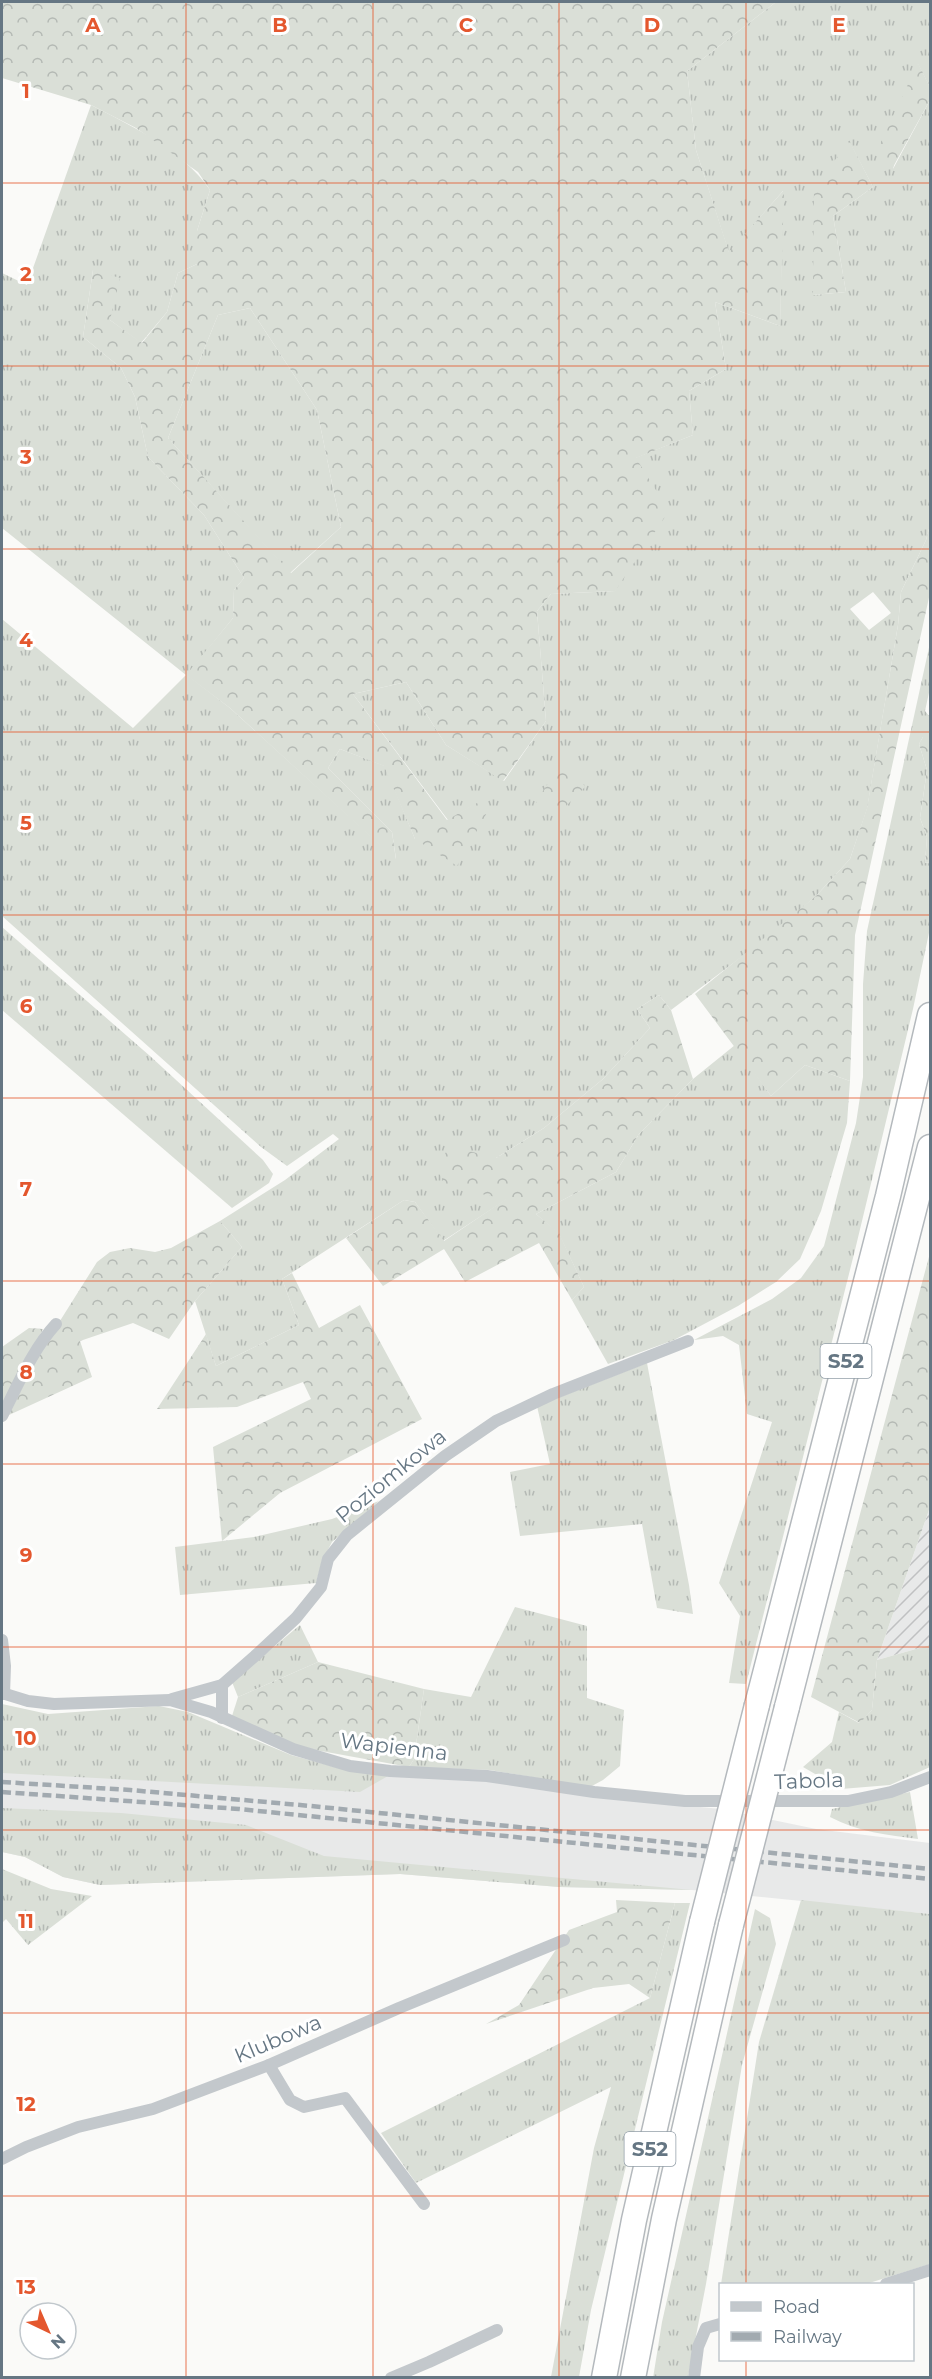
<svg xmlns="http://www.w3.org/2000/svg" width="932" height="2379" viewBox="0 0 932 2379" font-family="Montserrat,sans-serif">
	<defs>
		<pattern id="industrial-furrows" width="10" height="10" patternUnits="userSpaceOnUse" patternTransform="scale(1.5)"><rect width="10" height="10" fill="#e8e9e9"/><path d="M-1 1l2-2M0 10L10 0M9 11l2-2" fill="none" stroke="#c0c1c2"/></pattern>
		<pattern id="grass-tufts" width="24" height="20" patternUnits="userSpaceOnUse" patternTransform="scale(1.5)"><rect width="24" height="20" fill="#dadfd7"/><path d="M3 7l-1-3M5 7V3M7 7l1-3M15 17l-1-3M17 17v-4M19 17l1-3" fill="none" stroke="#b4b9b4"/></pattern>
		<pattern id="forest-crowns" width="20" height="18" patternUnits="userSpaceOnUse" patternTransform="scale(1.5)"><rect width="20" height="18" fill="#dadfd7"/><path d="M2 6a3 3 0 1 1 6 0M12 15a3 3 0 1 1 6 0" fill="none" stroke="#b4b9b4"/></pattern>
	</defs>
	<rect width="100%" height="100%" fill="#fafaf8"/>
	<path fill="#e8e9e9" d="M2,1738L487,1781L607,1798L721,1809L816,1829L930,1843V1914L692,1890L559,1887L400,1874L100,1885L63,1877L25,1857L2,1852Z"/>
	<path fill="url(#industrial-furrows)" d="M930,1507V1645L877,1660Z"/>
	<g fill="url(#grass-tufts)" fill-rule="evenodd">
		<path d="M776,2H930V87L918,64L893,169L930,100V525L926,540L901,592L898,625L867,809L850,859L816,896L772,934L671,1010L659,995L637,1009L650,1028L603,1079L544,1128L496,1158L507,1199L443,1241L415,1202L404,1200L282,1279L299,1325L216,1366L195,1301L242,1247L220,1221L285,1180L339,1139L333,1134L287,1166L261,1147L2,916V619L133,728L186,675L2,528V273L27,285L91,105C132,126 184,151 210,190L197,231V264L178,273L167,312L141,343L110,320L93,270L83,337L121,368L135,397L148,457L204,515L244,578L234,590L233,618L187,675L230,708L396,859L392,832L328,768L340,749L385,766L415,839L477,803L448,820L353,694L406,682L446,745L504,781L546,721L537,611L551,594L615,591L635,458L693,435L689,391L726,369L715,302L780,326L783,191L729,253L696,150L687,71ZM850,143L873,187L833,216L846,292L813,295ZM873,592L891,613L869,630L850,609Z"/>
		<path d="M250,308L317,410L341,527L290,573L168,438L218,315Z"/>
		<path d="M930,643V688L925,711L930,717V737H923L919,744L927,770L920,818L927,837L925,863L930,862V928L913,1009L856,1246L746,1684L729,1683L740,1616L719,1583L772,1422L747,1414L739,1345L723,1336L694,1340L772,1299L801,1278L824,1246L856,1123L863,1077V984L867,931Z"/>
		<path d="M2,927L150,1056L263,1160L273,1174L269,1183L232,1208L2,1010Z"/>
		<path d="M735,1045L771,1096L805,1065L850,1081L847,1123L821,1211L800,1259L776,1282L738,1306L674,1340L608,1364L572,1300L584,1287L559,1234L536,1214L616,1172L639,1134L693,1079Z"/>
		<path d="M647,1363L689,1585L693,1614L657,1608L642,1524L520,1536L510,1472L550,1464L537,1406Z"/>
		<path d="M379,1501L332,1542L322,1561L316,1583L180,1595L175,1547L254,1537L332,1519Z"/>
		<path d="M515,1607L587,1626V1698L624,1710L620,1766L603,1780L590,1787L490,1770L409,1767L414,1759L424,1689L471,1697Z"/>
		<path d="M300,1625L318,1662L238,1697L232,1682Z"/>
		<path d="M930,1645V1767L890,1785L841,1789L803,1767L832,1742L839,1712L859,1723L872,1710L877,1660Z"/>
		<path d="M2,1704L48,1714L159,1706L188,1712L291,1755L342,1769L388,1776L360,1792L2,1773Z"/>
		<path d="M910,1792L918,1839C888,1835 858,1832 830,1817L832,1809Z"/>
		<path d="M2,1808L121,1813L246,1825L324,1856L692,1890L559,1887L400,1874L100,1885L63,1877L25,1857L2,1852Z"/>
		<path d="M2,1869L51,1889L92,1896L28,1945L6,1919L2,1923Z"/>
		<path d="M801,1900L930,1914V2264L866,2284H721L759,2042Z"/>
		<path d="M675,1903H690L591,2310L579,2377H551L594,2148L611,2087L416,2183L381,2133L650,1998Z"/>
		<path d="M755,1909L770,1918L776,1944L742,2065L706,2284L688,2377L653,2378L662,2322Z"/>
	</g>
	<g fill="url(#forest-crowns)" fill-rule="evenodd">
		<path d="M2,2H776L687,71L696,150L729,252L784,190L780,326L715,302L726,369L689,391L693,435L636,458L669,511L615,591L551,594L537,611L546,721L503,781L446,745L406,682L353,694L447,820L477,803L489,809L457,866L415,839L384,766L340,749L328,768L392,832L396,860L230,708L186,675L233,618L234,590L244,578L204,515L148,457L135,397L121,368L83,337L93,270L120,278L110,320L142,343L167,312L178,273L197,264V231L210,190L198,172L136,128L91,105L2,78ZM250,308L317,410L341,527L291,573L168,438L218,315Z"/>
		<path d="M918,63L930,87V100L892,169L879,146Z"/>
		<path d="M850,142L873,187L833,216L846,292L813,295L814,185Z"/>
		<path d="M930,525V593L855,935L850,1081L805,1065L771,1096L695,994L816,896L850,859L867,808L898,625L901,592L926,540Z"/>
		<path d="M923,737H930V862L925,863L927,837L920,818L927,770L919,744Z"/>
		<path d="M566,755L585,787L557,815L536,802Z"/>
		<path d="M659,995L671,1010L693,1079L639,1134L616,1172L536,1214L559,1233L584,1287L572,1300L539,1243L465,1282L444,1249L383,1286L346,1238L404,1200L415,1202L444,1241L506,1199L447,1187L437,1170L449,1146L496,1158L544,1128L603,1079L650,1028L637,1009Z"/>
		<path d="M220,1221L242,1247L195,1301L169,1339L133,1323L80,1341L92,1377L9,1415L36,1359L97,1262L110,1252L130,1248L155,1252L171,1248Z"/>
		<path d="M930,1253V1507L877,1660L872,1710L860,1723L811,1697Z"/>
		<path d="M292,1273L319,1328L360,1305L422,1419L280,1493L222,1541L213,1447L311,1399L303,1382L237,1407L157,1409L206,1334L216,1366L299,1325L282,1279Z"/>
		<path d="M29,1328L43,1329L2,1409V1347Z"/>
		<path d="M318,1662L424,1689L414,1759L409,1767L299,1747L232,1716L238,1697Z"/>
		<path d="M616,1900L675,1903L650,1998L629,1984L593,1988L486,2024L519,2005L569,1930L617,1912Z"/>
	</g>
	<g fill="none" stroke-linecap="round" stroke-linejoin="round">
		<g stroke="#b4b9bd" stroke-width="27">
			<g id="motorway">
				<path d="M757,1705L888,1196L930,1015"/>
				<path d="M787,1707L930,1147"/>
				<path d="M604,2378L634,2220L702,1922"/>
				<path d="M633,2378L664,2219L731,1925"/>
			</g>
		</g>
		<g stroke="#c3c8cc" stroke-width="12">
			<path d="M2,1416C18,1385 32,1350 56,1324"/>
			<path d="M2,1640L5,1666L4,1694"/>
			<path d="M222,1685V1718"/>
			<path d="M2,1693L28,1701L54,1704L170,1700L211,1712L293,1749L350,1766L390,1771L487,1776L594,1792L685,1801H848L891,1792L930,1777"/>
			<path d="M172,1699L222,1685L255,1656L296,1618L321,1587L328,1559L347,1535L445,1456L496,1421L553,1394L688,1341"/>
			<path d="M269,2065L290,2100L304,2107L345,2098L424,2204"/>
			<path d="M2,2159L26,2147L78,2127L153,2109L269,2065L399,2008L564,1940"/>
			<path d="M886,2284L930,2270"/>
			<path d="M391,2378L429,2362L497,2330"/>
			<path d="M694,2378L698,2347L706,2328L720,2324"/>
		</g>
		<use href="#motorway" stroke="#fff" stroke-width="24"/>
		<g stroke="#a2aab0" stroke-width="4.5" stroke-dasharray="9 4.5" stroke-linecap="butt">
			<path d="M2,1782L130,1790L311,1806L930,1869"/>
			<path d="M2,1792L239,1809L930,1879"/>
		</g>
		<g stroke="#b4b9bd" stroke-width="27" stroke-linecap="butt">
			<g id="motorway-bridge">
				<path d="M702,1922L757,1705"/>
				<path d="M731,1925L787,1707"/>
			</g>
		</g>
		<use href="#motorway-bridge" stroke="#fff" stroke-width="24"/>
	</g>
	<path fill="none" stroke="#e4572e" stroke-width="1.5" stroke-opacity="0.55" d="M186,2V2378M373,2V2378M559,2V2378M746,2V2284M2,183H930M2,366H930M2,549H930M2,732H930M2,915H930M2,1098H930M2,1281H930M2,1464H930M2,1647H930M2,1830H930M2,2013H930M2,2196H930M746,2360V2378"/>
	<g text-anchor="middle" stroke-width="6" stroke-linejoin="round" paint-order="stroke">
		<g fill="#fff" stroke="#939fa8" stroke-width="1.5">
			<rect x="820.5" y="1344" width="51" height="34" rx="4.5"/>
			<rect x="624.5" y="2132" width="51" height="34" rx="4.5"/>
		</g>
		<g font-size="20" font-weight="bold" fill="#657683">
			<text x="846" y="1368">S52</text>
			<text x="650" y="2156">S52</text>
		</g>
		<g font-size="21" fill="#657683" stroke="#fff">
			<text transform="translate(391 1476) rotate(-39)" y="7">Poziomkowa</text>
			<text transform="translate(394 1747) rotate(7)" y="7">Wapienna</text>
			<text transform="translate(809 1781) rotate(-2)" y="7">Tabola</text>
			<text transform="translate(278 2039) rotate(-23)" y="7">Klubowa</text>
		</g>
	</g>
	<g font-size="20" text-anchor="middle" font-weight="bold" fill="#e4572e" stroke="#fff" stroke-width="6" stroke-linejoin="round" paint-order="stroke">
		<text x="93" y="32">A</text>
		<text x="280" y="32">B</text>
		<text x="466" y="32">C</text>
		<text x="652" y="32">D</text>
		<text x="839" y="32">E</text>
		<text x="26" y="98">1</text>
		<text x="26" y="281">2</text>
		<text x="26" y="464">3</text>
		<text x="26" y="647">4</text>
		<text x="26" y="830">5</text>
		<text x="26" y="1013">6</text>
		<text x="26" y="1196">7</text>
		<text x="26" y="1379">8</text>
		<text x="26" y="1562">9</text>
		<text x="26" y="1745">10</text>
		<text x="26" y="1928">11</text>
		<text x="26" y="2111">12</text>
		<text x="26" y="2294">13</text>
	</g>
	<rect width="932" height="2379" fill="none" stroke="#657683" stroke-width="6"/>
	<rect x="719" y="2283" width="195" height="78" fill="#ffffff" stroke="#c1c8cd" stroke-width="1.5"/>
	<rect x="731" y="2302" width="30" height="9" fill="#c3c8cc" stroke="#c1c8cd" stroke-width="1.5"/>
	<text x="773" y="2313" font-size="18" fill="#657683">Road</text>
	<rect x="731" y="2332" width="30" height="9" fill="#a2aab0" stroke="#c1c8cd" stroke-width="1.5"/>
	<text x="773" y="2343" font-size="18" fill="#657683">Railway</text>
	<g transform="translate(48 2331) rotate(136)"><circle r="28" fill="#ffffff" stroke="#c1c8cd" stroke-width="1.5"/>
	<path d="M0-4.5L10 22L0 15L-10 22Z" fill="#e4572e"/>
	<text y="-9" font-size="16" font-weight="bold" text-anchor="middle" fill="#657683">N</text>
	</g>
</svg>
